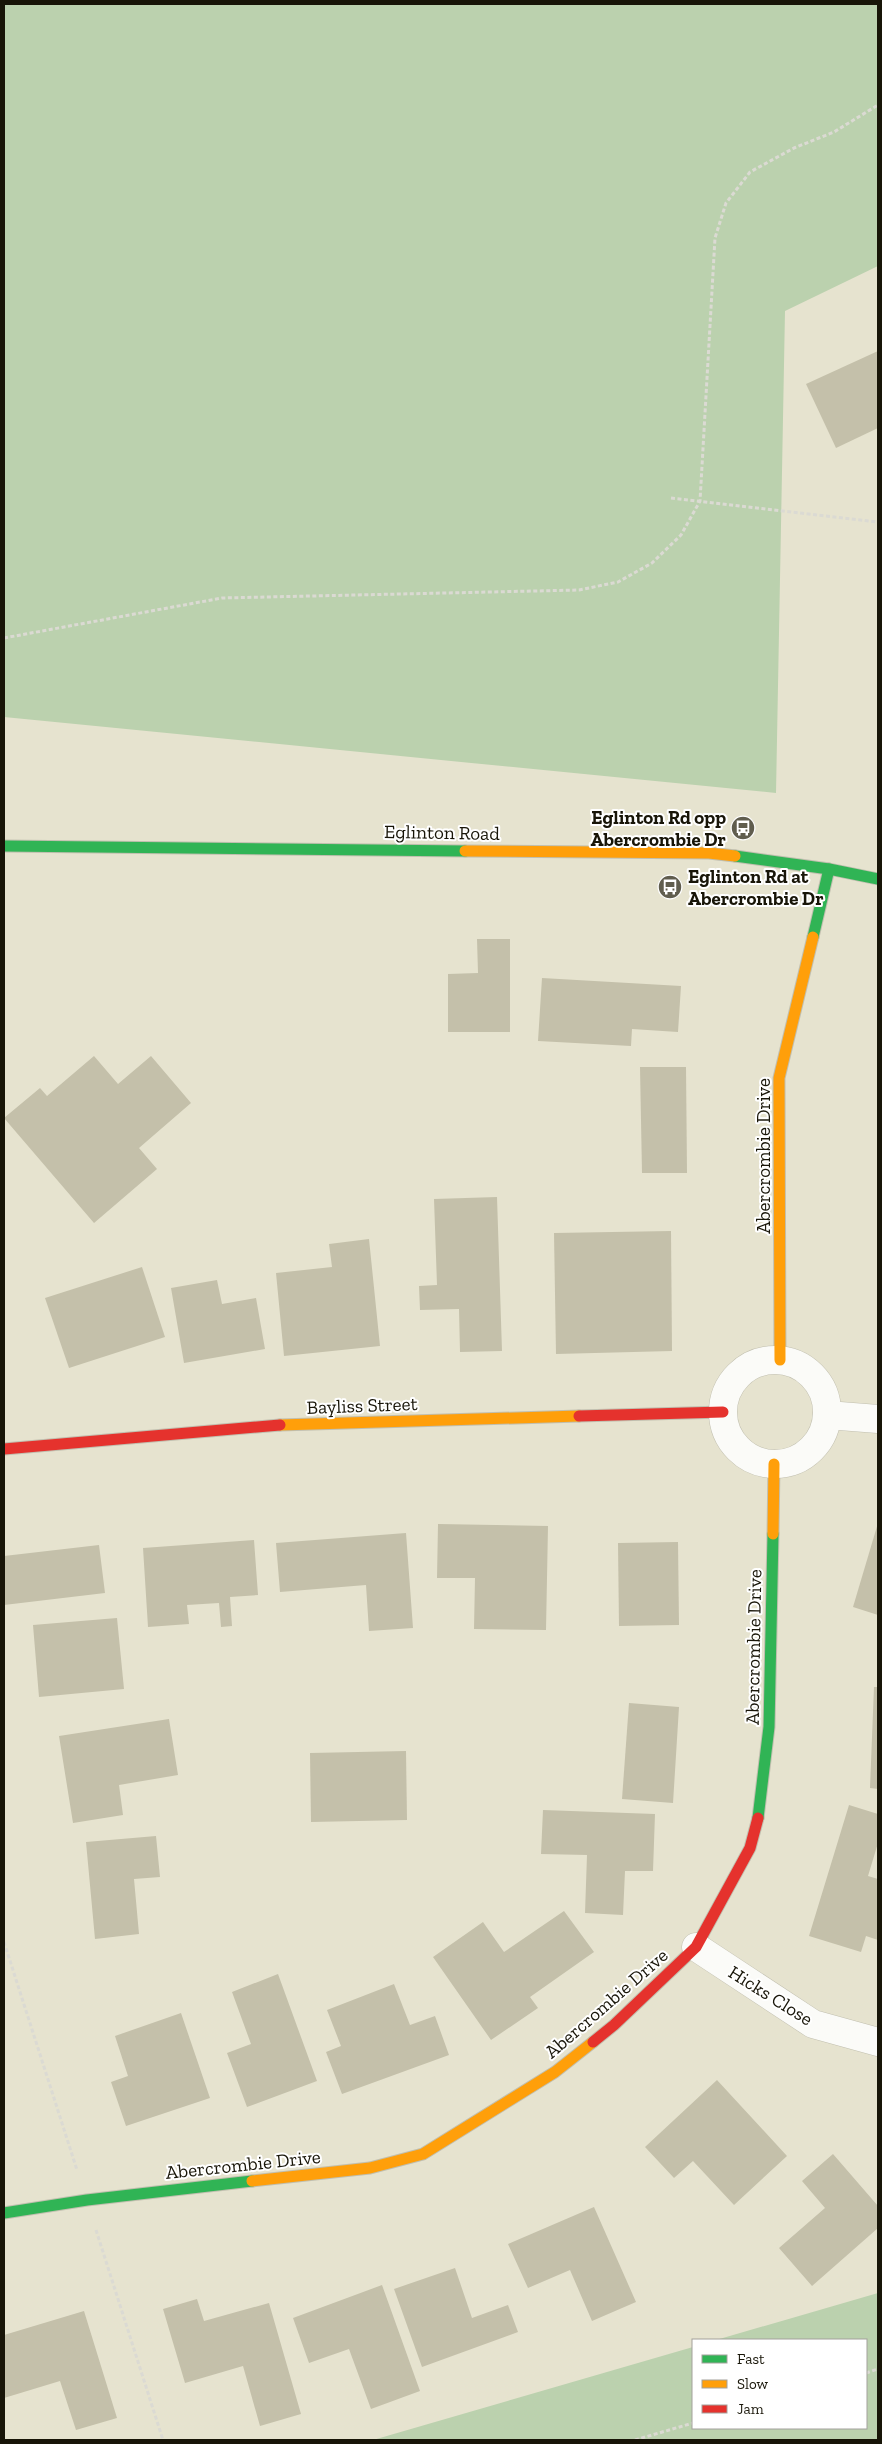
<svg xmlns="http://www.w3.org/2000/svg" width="882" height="2444" viewBox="0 0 882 2444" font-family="'Zilla Slab',serif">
	<rect width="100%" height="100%" fill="#e6e3cf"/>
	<g fill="#bbd1ae">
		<path d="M4,4H878V266L785,311L776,793L4,717Z"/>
		<path d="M878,2293V2440H373L693,2347V2428H866V2340H716Z"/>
	</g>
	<g fill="#c4c0aa">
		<path d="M878,351V428L836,448L806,384Z"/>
		<path d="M477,939H510V1032H448V974L478,973Z"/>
		<path d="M542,978L681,986L678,1032L632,1029L631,1046L538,1041Z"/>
		<path d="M94,1056L118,1084L151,1056L191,1103L139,1148L157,1169L94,1223L4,1118L40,1088L47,1096Z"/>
		<path d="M640,1067H686L687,1173H642Z"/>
		<path d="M497,1197L502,1351L460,1352L459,1309L420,1310L419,1286L437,1285L434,1199Z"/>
		<path d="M671,1231L672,1351L556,1354L554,1233Z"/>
		<path d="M369,1239L380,1346L284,1356L276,1273L332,1267L329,1244Z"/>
		<path d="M142,1267L165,1337L69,1368L45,1298Z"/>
		<path d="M217,1280L222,1304L256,1298L265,1349L184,1363L171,1288Z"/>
		<path d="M878,1523V1615L853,1607Z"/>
		<path d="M438,1524L548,1526L546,1630L474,1629L475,1578H437Z"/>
		<path d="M406,1533L413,1628L369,1631L366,1585L280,1592L276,1543Z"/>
		<path d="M254,1540L258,1595L230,1597L232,1626L221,1627L219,1603L187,1605L189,1624L148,1627L143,1548Z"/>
		<path d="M678,1542L679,1625L619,1626L618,1543Z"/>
		<path d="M99,1545L105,1593L4,1605V1556Z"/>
		<path d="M117,1618L124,1689L39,1697L33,1625Z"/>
		<path d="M874,1687H878V1789L870,1788Z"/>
		<path d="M629,1703L679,1707L673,1803L622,1799Z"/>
		<path d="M169,1719L178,1775L119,1785L123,1815L73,1823L59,1736Z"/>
		<path d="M406,1751L407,1820L311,1822L310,1753Z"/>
		<path d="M849,1805L878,1814V1843L868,1876L878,1879V1940L866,1936L861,1952L809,1936Z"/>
		<path d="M543,1810L655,1814L653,1871H625L623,1915L585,1913L587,1855L541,1854Z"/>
		<path d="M156,1836L160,1877L134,1879L139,1934L95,1939L86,1842Z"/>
		<path d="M564,1911L594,1952L530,1997L538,2008L491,2040L433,1957L483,1922L504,1952Z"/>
		<path d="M278,1974L317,2081L247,2107L227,2053L251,2044L232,1992Z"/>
		<path d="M394,1984L410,2025L435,2016L449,2055L342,2094L326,2052L341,2046L327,2010Z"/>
		<path d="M181,2013L210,2098L126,2126L111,2082L128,2076L115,2036Z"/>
		<path d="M717,2080L787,2156L734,2205L693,2161L674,2178L645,2147Z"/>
		<path d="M833,2154L878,2206V2228L812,2286L779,2248L825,2208L802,2181Z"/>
		<path d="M594,2207L636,2302L592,2321L570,2270L528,2288L508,2244Z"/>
		<path d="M455,2268L472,2318L508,2305L518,2332L422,2367L394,2289Z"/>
		<path d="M382,2285L420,2391L371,2409L349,2349L309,2363L293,2318Z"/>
		<path d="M197,2299L204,2321L269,2303L301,2414L260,2426L243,2366L185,2383L163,2309Z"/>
		<path d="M84,2311L117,2418L76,2430L60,2381L4,2398V2335Z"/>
	</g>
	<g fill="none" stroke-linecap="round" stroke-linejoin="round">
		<g stroke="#c1bfaf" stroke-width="29">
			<g id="street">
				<circle cx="775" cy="1412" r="52"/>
				<path d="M827,1415L878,1419"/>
				<path d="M696,1947L813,2024L878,2042"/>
			</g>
		</g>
		<g stroke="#c1bfaf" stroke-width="13">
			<g id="fast">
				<path d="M4,846L465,851"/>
				<path d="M735,856L829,869L878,879"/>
				<path d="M813,937L829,869"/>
				<path d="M758,1818L769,1727L773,1534"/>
				<path d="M4,2213L87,2200L252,2181"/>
			</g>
		</g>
		<g stroke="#c1bfaf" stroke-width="13">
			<g id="slow">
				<path d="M465,851L709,853L735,856"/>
				<path d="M780,1360L779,1078L813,937"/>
				<path d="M280,1425L579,1416"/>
				<path d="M773,1534L774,1464"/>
				<path d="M252,2181L370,2168L423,2154L555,2072L593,2042"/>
			</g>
		</g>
		<g stroke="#c1bfaf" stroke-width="13">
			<g id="jam">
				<path d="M579,1416L723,1412"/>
				<path d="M4,1449L280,1425"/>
				<path d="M593,2042L614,2025L696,1947L750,1848L758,1818"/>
			</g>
		</g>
		<g stroke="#dbdad3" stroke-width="3" stroke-dasharray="4 2.5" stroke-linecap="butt">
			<path d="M671,498L878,522"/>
			<path d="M4,638L222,598L579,590L618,582L652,563L681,535L700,501L715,238L726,203L750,172L794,148L834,132L878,105"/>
			<path d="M4,1942L77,2170"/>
			<path d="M96,2230L163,2440"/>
			<path d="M866,2373L878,2369"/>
			<path d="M635,2440L693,2423"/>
		</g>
		<use href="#street" stroke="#fbfbf8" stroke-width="28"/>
		<use href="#fast" stroke="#30b455" stroke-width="11"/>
		<use href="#slow" stroke="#ff9f0a" stroke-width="11"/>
		<use href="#jam" stroke="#e5322d" stroke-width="11"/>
	</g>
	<defs>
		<g id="bus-disc" transform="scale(1.25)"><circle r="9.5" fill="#605d4e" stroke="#fff"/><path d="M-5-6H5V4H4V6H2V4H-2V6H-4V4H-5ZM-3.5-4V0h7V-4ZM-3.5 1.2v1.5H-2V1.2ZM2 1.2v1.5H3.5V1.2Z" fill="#fff"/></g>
	</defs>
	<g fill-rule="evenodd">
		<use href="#bus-disc" x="743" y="828"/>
		<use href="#bus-disc" x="670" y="887"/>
	</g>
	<g text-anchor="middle" stroke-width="4" stroke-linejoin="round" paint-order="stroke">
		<g font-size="19" font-weight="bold" fill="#181508" stroke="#fff" text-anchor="end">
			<text x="726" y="824">Eglinton Rd opp<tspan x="726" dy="22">Abercrombie Dr</tspan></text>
			<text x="688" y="883" text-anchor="start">Eglinton Rd at<tspan x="688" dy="22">Abercrombie Dr</tspan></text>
		</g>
		<g font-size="19" fill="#181508" stroke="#fff">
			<text transform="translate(442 832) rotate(1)" y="7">Eglinton Road</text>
			<text transform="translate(763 1156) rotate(-90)" y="7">Abercrombie Drive</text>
			<text transform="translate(362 1405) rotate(-2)" y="7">Bayliss Street</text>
			<text transform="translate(753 1647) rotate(-89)" y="7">Abercrombie Drive</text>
			<text transform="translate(771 1995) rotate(32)" y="7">Hicks Close</text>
			<text transform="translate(606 2003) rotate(-41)" y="7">Abercrombie Drive</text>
			<text transform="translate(243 2164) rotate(-6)" y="7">Abercrombie Drive</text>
		</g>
	</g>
	<rect width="882" height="2444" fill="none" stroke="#181508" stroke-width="10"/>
	<rect x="692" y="2339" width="175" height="90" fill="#ffffff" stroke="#a3a19c"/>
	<rect x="702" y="2355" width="25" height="8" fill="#30b455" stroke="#a3a19c"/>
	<text x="737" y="2364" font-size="15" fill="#181508">Fast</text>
	<rect x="702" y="2380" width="25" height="8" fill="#ff9f0a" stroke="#a3a19c"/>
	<text x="737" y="2389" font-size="15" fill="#181508">Slow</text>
	<rect x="702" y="2405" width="25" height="8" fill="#e5322d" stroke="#a3a19c"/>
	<text x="737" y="2414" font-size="15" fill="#181508">Jam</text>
</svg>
